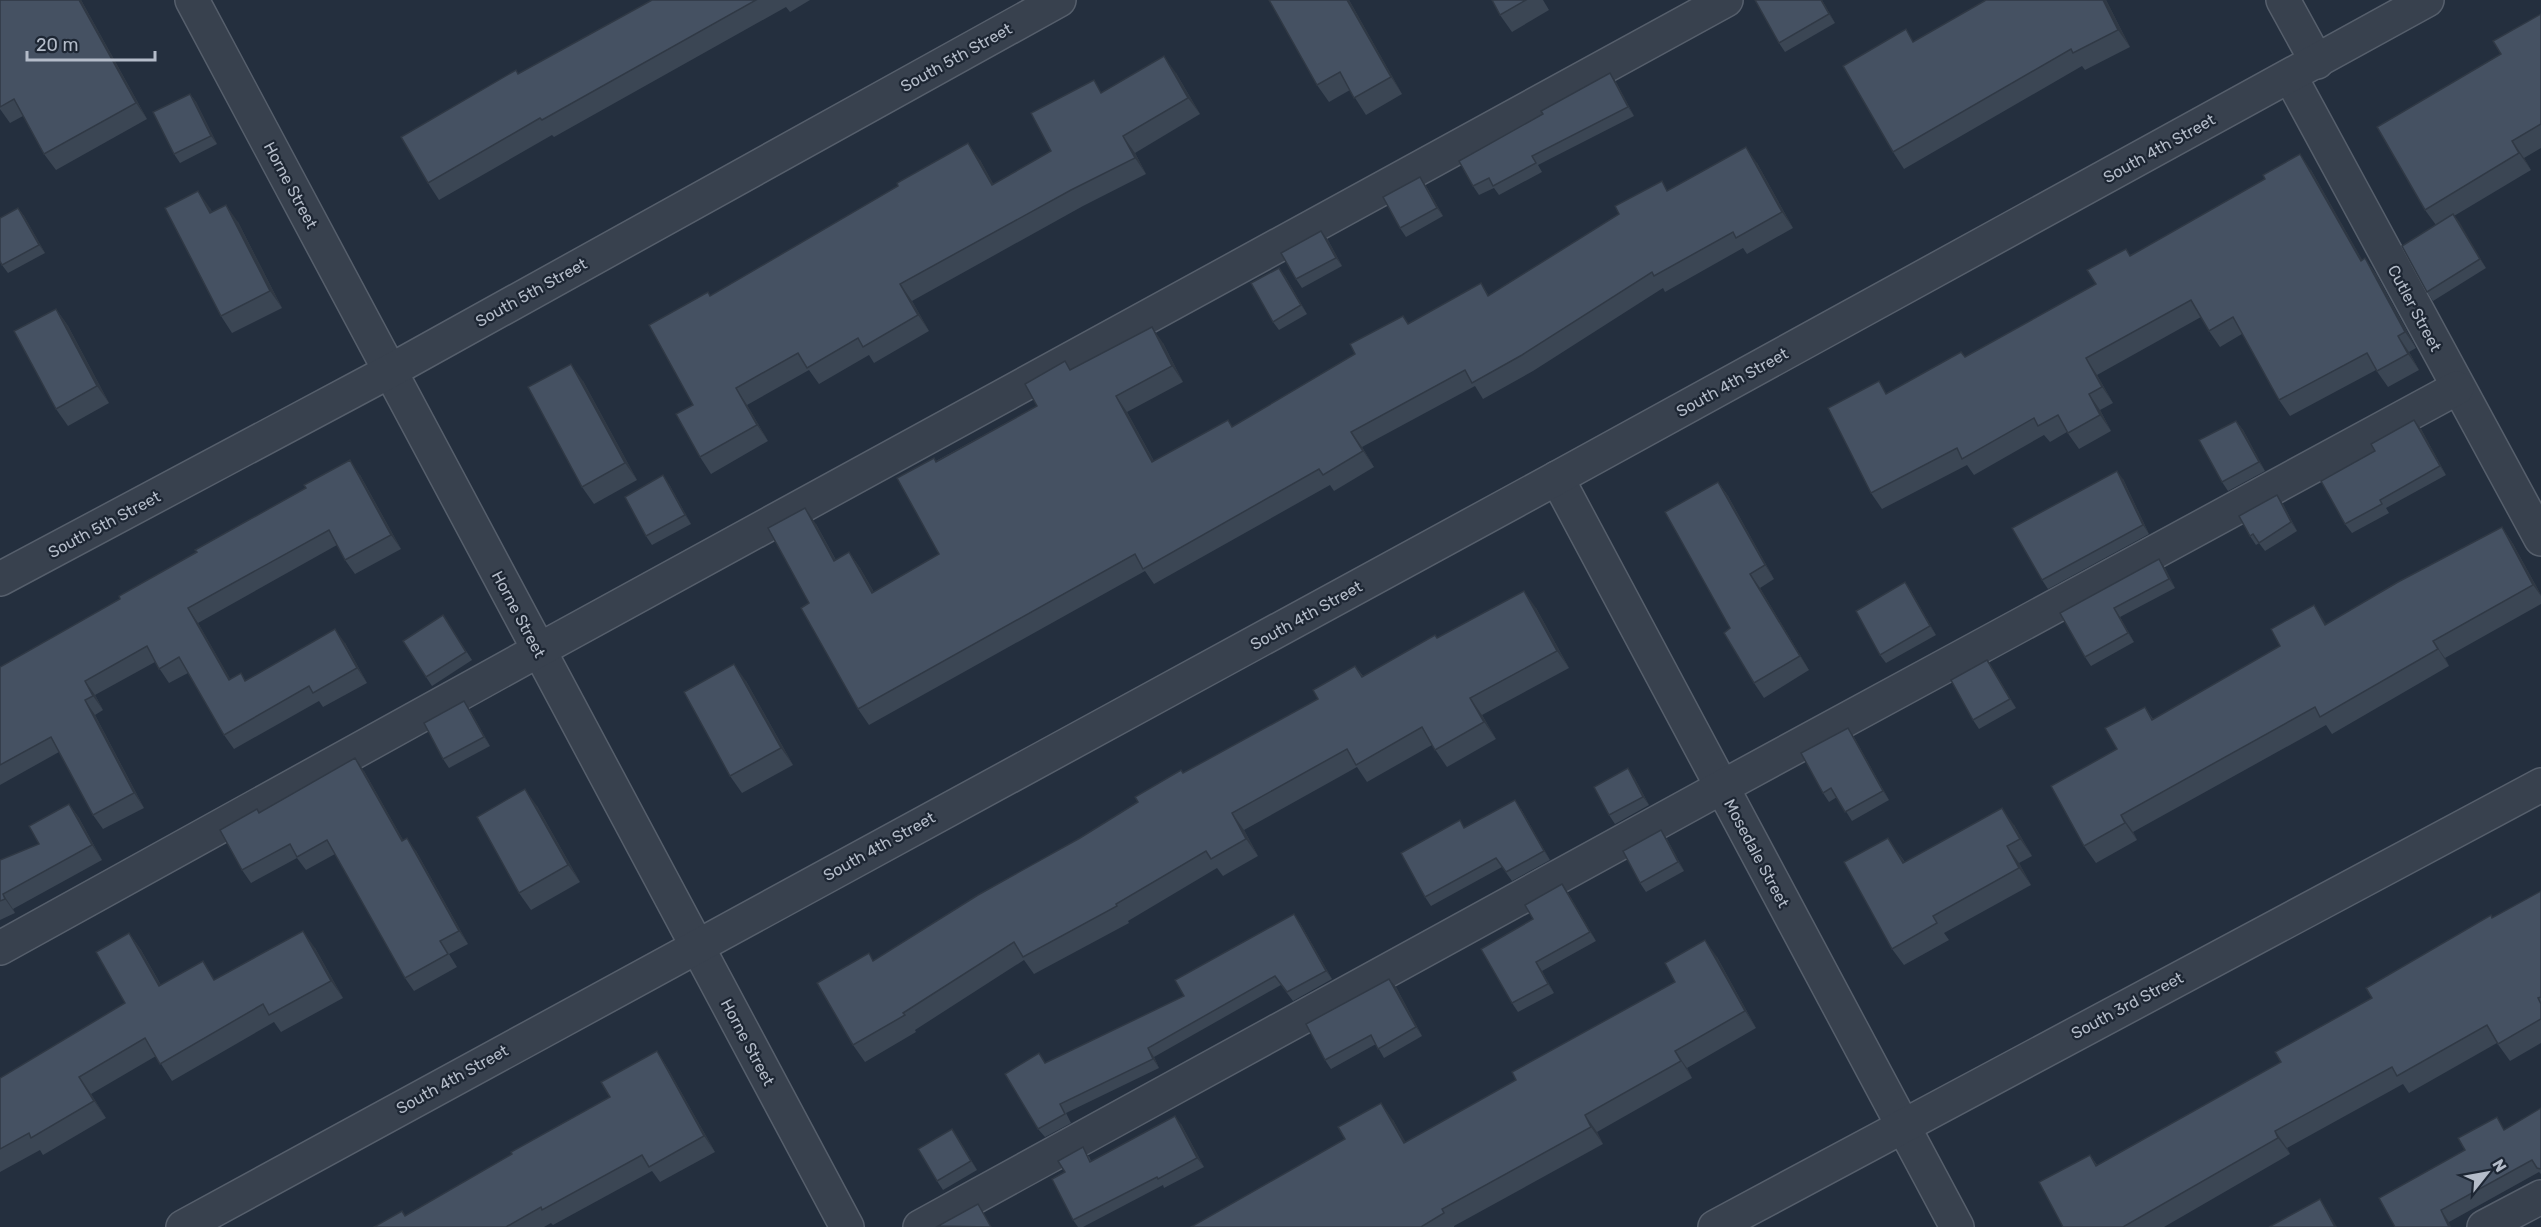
<svg xmlns="http://www.w3.org/2000/svg" width="2541" height="1227" viewBox="0 0 2541 1227" font-family="Rubik,sans-serif">
	<rect width="100%" height="100%" fill="#242f3e"/>
	<g fill="none" stroke-linecap="round" stroke-linejoin="round">
		<g stroke="#565f6c" stroke-width="36">
			<g id="minor">
				<path d="M192,0L847,1227"/>
				<path d="M2283,0L2317,62"/>
				<path d="M2290,76L2541,539"/>
				<path d="M1557,478L1957,1227"/>
				<path d="M0,579L390,371L1059,0"/>
				<path d="M0,948L539,650L1726,0"/>
				<path d="M183,1227L1557,478L2427,0"/>
				<path d="M920,1227L1722,787L2457,388"/>
				<path d="M1715,1227L2541,785"/>
				<path d="M2484,1227L2541,1197"/>
			</g>
		</g>
		<use href="#minor" stroke="#38414e" stroke-width="33"/>
	</g>
	<g fill="#3b4654">
		<path d="M0,0H81L147,119L56,170L44,154L23,116L10,123L0,109Z"/>
		<path d="M652,0H810L790,12L786,7L554,137L552,135L439,200L428,183L518,74Z"/>
		<path d="M1349,0L1402,94L1366,115L1350,90L1329,102L1317,85Z"/>
		<path d="M1492,0H1543L1549,10L1512,32L1500,15Z"/>
		<path d="M1755,0H1822L1835,23L1785,52L1779,43Z"/>
		<path d="M1986,0H2106L2130,47L2085,70L2082,66L1904,169L1893,152L1914,41Z"/>
		<path d="M2541,14V148L2524,158L2531,170L2454,216L2486,268L2433,301L2427,292L2436,225L2425,210L2501,54Z"/>
		<path d="M1176,73L1200,114L1135,153L1146,174L1083,206L912,301L929,331L874,363L869,355L819,384L809,370L747,405L768,441L711,474L700,457L693,405L710,296L980,160L993,184L1051,151L1102,92Z"/>
		<path d="M1610,73L1616,82L1634,116L1538,165L1542,172L1499,195L1494,188L1479,195L1473,186L1543,114Z"/>
		<path d="M190,94L196,102L217,144L180,163L174,154Z"/>
		<path d="M1757,163L1793,228L1747,254L1743,248L1665,292L1663,288L1533,371L1483,399L1475,386L1362,447L1374,467L1334,491L1330,485L1154,584L1145,571L869,725L858,709L809,603L816,524L836,560L849,552L860,568L874,592L939,554L936,461L1037,406L1065,361L1071,370L1163,343L1183,382L1127,412L1154,461L1233,426L1409,324L1481,283L1489,296L1668,190Z"/>
		<path d="M2311,170L2362,260L2365,258L2376,274L2416,348L2409,352L2419,370L2388,387L2376,370L2290,416L2279,400L2242,334L2220,347L2209,331L2201,317L2097,375L2113,403L2100,410L2111,431L2079,449L2067,432L2050,442L2044,435L1974,475L1967,465L1882,509L1871,493L1887,393L1965,357L2096,284L2130,255Z"/>
		<path d="M1420,177L1426,186L1443,216L1406,237L1400,228Z"/>
		<path d="M18,208L24,216L45,253L8,273L2,265Z"/>
		<path d="M210,208L212,212L238,222L282,308L232,333L221,316Z"/>
		<path d="M1321,231L1328,240L1342,266L1302,288L1296,279Z"/>
		<path d="M1285,276L1307,314L1279,330L1273,322Z"/>
		<path d="M56,309L68,326L109,403L68,426L56,409Z"/>
		<path d="M583,381L637,480L594,504L582,487Z"/>
		<path d="M2236,421L2243,430L2265,471L2228,491L2222,482Z"/>
		<path d="M2421,429L2446,475L2386,508L2389,513L2352,533L2345,524Z"/>
		<path d="M360,475L401,549L355,574L345,560L337,545L198,623L230,679L241,673L245,680L345,643L367,683L323,707L319,701L234,749L224,735L188,673L169,683L155,662L95,695L103,710L95,715L144,808L103,829L93,815L59,752L0,785V667L120,599L197,552L306,488Z"/>
		<path d="M2123,479L2149,534L2048,589L2042,580Z"/>
		<path d="M1718,482L1728,496L1774,579L1760,588L1809,670L1764,698L1754,683L1730,628Z"/>
		<path d="M669,484L691,524L652,545L646,536Z"/>
		<path d="M2283,504L2297,531L2265,551L2259,543L2256,545L2250,536Z"/>
		<path d="M2502,527L2513,544L2541,595V604L2445,658L2449,666L2332,734L2326,725L2133,832L2137,840L2096,863L2084,846L2117,749L2145,707L2153,719L2280,646L2327,624Z"/>
		<path d="M2165,568L2175,588L2120,617L2134,642L2091,666L2085,657L2060,613Z"/>
		<path d="M1905,582L1911,591L1936,635L1886,663L1880,655Z"/>
		<path d="M1536,608L1569,668L1482,715L1496,739L1447,767L1432,745L1367,782L1357,767L1244,830L1258,856L1223,876L1217,868L1128,921L1129,923L1034,974L1024,960L915,1030L916,1032L865,1062L853,1045L874,960L1080,838L1183,773L1318,699L1355,666L1363,676L1437,638Z"/>
		<path d="M443,615L472,660L432,686L426,677Z"/>
		<path d="M1993,669L2016,708L1979,729L1973,720Z"/>
		<path d="M746,681L793,765L742,793L730,776Z"/>
		<path d="M470,710L490,746L449,768L443,759Z"/>
		<path d="M1848,728L1854,737L1889,800L1852,821L1837,797L1829,802L1823,793Z"/>
		<path d="M364,771L403,840L416,851L468,944L449,954L457,967L414,991L405,978L335,854L306,870L297,858L251,883L242,870L260,812Z"/>
		<path d="M1634,777L1649,805L1615,824L1609,815Z"/>
		<path d="M69,804L79,818L102,860L13,909L15,913L0,920V860L39,844Z"/>
		<path d="M537,806L580,882L531,910L519,893Z"/>
		<path d="M1521,809L1550,860L1512,881L1502,867L1431,906L1425,897L1465,828Z"/>
		<path d="M2014,825L2032,856L2019,863L2031,885L1944,933L1949,940L1904,965L1892,949L1900,855L1905,862Z"/>
		<path d="M1667,839L1684,871L1646,892L1640,883Z"/>
		<path d="M2541,891V1043L2510,1061L2497,1043L2409,1093L2403,1084L2287,1148L2290,1154L2164,1227H2063L2090,1155L2097,1165L2281,1062L2372,998L2493,918Z"/>
		<path d="M1568,893L1596,941L1542,971L1554,993L1518,1012L1512,1003L1533,919Z"/>
		<path d="M1300,923L1332,979L1293,1001L1281,985L1154,1057L1159,1068L1066,1113L1071,1123L1045,1137L1038,1129L1046,1063L1184,996Z"/>
		<path d="M129,933L141,950L161,985L215,979L315,948L343,998L281,1032L274,1022L172,1081L156,1056L91,1094L106,1118L43,1155L40,1150L0,1172V1078L125,1003Z"/>
		<path d="M1717,957L1756,1028L1687,1068L1692,1078L1597,1132L1603,1144L1454,1226V1227H1191L1393,1120L1405,1142L1516,1080L1675,982Z"/>
		<path d="M1389,979L1396,987L1422,1036L1384,1058L1376,1044L1331,1069L1325,1060Z"/>
		<path d="M657,1051L667,1067L715,1152L660,1182L652,1171L553,1225L551,1223L544,1227H374L406,1216L610,1097Z"/>
		<path d="M2541,1108V1174L2539,1172L2449,1222L2395,1227Z"/>
		<path d="M1181,1124L1204,1167L1164,1188L1163,1185L1083,1227H1078L1073,1220L1065,1172L1089,1156L1091,1161Z"/>
		<path d="M958,1138L977,1170L943,1190L937,1181Z"/>
	</g>
	<g fill="#303945">
		<path d="M79,0H81L147,119L136,103Z"/>
		<path d="M1347,0H1349L1402,94L1391,77Z"/>
		<path d="M1821,0H1822L1835,23L1829,14Z"/>
		<path d="M2103,0H2106L2130,47L2118,30Z"/>
		<path d="M1164,56L1176,73L1200,114L1188,98Z"/>
		<path d="M1610,73L1616,82L1634,116L1628,107Z"/>
		<path d="M190,94L196,102L217,144L211,136Z"/>
		<path d="M1123,136L1135,153L1146,174L1135,158Z"/>
		<path d="M2512,141L2524,158L2531,170L2519,153Z"/>
		<path d="M968,143L980,160L1003,201L992,185Z"/>
		<path d="M1746,147L1757,163L1793,228L1782,212Z"/>
		<path d="M2300,154L2311,170L2372,277L2361,261Z"/>
		<path d="M1420,177L1426,186L1443,216L1437,208Z"/>
		<path d="M198,191L210,208L222,230L210,213Z"/>
		<path d="M226,205L238,222L282,308L270,291Z"/>
		<path d="M18,208L24,216L45,253L39,245Z"/>
		<path d="M2453,214L2460,223L2486,268L2480,259Z"/>
		<path d="M1321,231L1328,240L1342,266L1336,258Z"/>
		<path d="M2365,258L2376,274L2416,348L2405,332Z"/>
		<path d="M1279,268L1285,276L1307,314L1301,305Z"/>
		<path d="M900,284L912,301L929,331L918,315Z"/>
		<path d="M56,309L68,326L109,403L97,386Z"/>
		<path d="M1152,327L1163,343L1183,382L1172,366Z"/>
		<path d="M2398,336L2409,352L2419,370L2408,354Z"/>
		<path d="M2086,358L2097,375L2113,403L2102,387Z"/>
		<path d="M571,364L583,381L637,480L625,463Z"/>
		<path d="M736,388L747,405L768,441L757,425Z"/>
		<path d="M2089,394L2100,410L2111,431L2100,415Z"/>
		<path d="M1116,396L1127,412L1163,478L1152,462Z"/>
		<path d="M2414,420L2421,429L2446,475L2440,466Z"/>
		<path d="M2236,421L2243,430L2265,471L2259,462Z"/>
		<path d="M1351,432L1362,447L1374,467L1363,451Z"/>
		<path d="M350,460L360,475L401,549L391,535Z"/>
		<path d="M2117,471L2123,479L2149,534L2143,525Z"/>
		<path d="M663,475L669,484L691,524L685,515Z"/>
		<path d="M1718,482L1728,496L1774,579L1765,565Z"/>
		<path d="M2277,495L2283,504L2297,531L2291,522Z"/>
		<path d="M805,508L816,524L845,577L834,561Z"/>
		<path d="M2502,527L2513,544L2541,595V596L2533,585Z"/>
		<path d="M849,552L860,568L883,608L872,593Z"/>
		<path d="M2159,559L2165,568L2175,588L2169,579Z"/>
		<path d="M1750,574L1760,588L1809,670L1800,656Z"/>
		<path d="M1905,582L1911,591L1936,635L1930,626Z"/>
		<path d="M1524,591L1536,608L1569,668L1557,651Z"/>
		<path d="M2314,605L2325,622L2337,642L2325,625Z"/>
		<path d="M188,608L198,623L239,694L229,680Z"/>
		<path d="M2114,608L2120,617L2134,642L2128,633Z"/>
		<path d="M335,629L345,643L367,683L357,668Z"/>
		<path d="M2433,641L2445,658L2449,666L2438,649Z"/>
		<path d="M1987,660L1993,669L2016,708L2010,699Z"/>
		<path d="M734,664L746,681L793,765L781,748Z"/>
		<path d="M85,681L95,695L103,710L93,696Z"/>
		<path d="M1470,698L1482,715L1496,739L1484,722Z"/>
		<path d="M85,700L95,715L144,808L134,793Z"/>
		<path d="M464,701L470,710L490,746L484,737Z"/>
		<path d="M1848,728L1854,737L1889,800L1883,791Z"/>
		<path d="M355,758L364,771L411,854L402,841Z"/>
		<path d="M1628,768L1634,777L1649,805L1643,797Z"/>
		<path d="M525,789L537,806L580,882L568,865Z"/>
		<path d="M1515,800L1521,809L1550,860L1544,851Z"/>
		<path d="M69,804L79,818L102,860L92,845Z"/>
		<path d="M2002,808L2014,825L2032,856L2020,839Z"/>
		<path d="M1232,813L1244,830L1258,856L1246,839Z"/>
		<path d="M2121,815L2133,832L2137,840L2125,823Z"/>
		<path d="M1661,830L1667,839L1684,871L1678,862Z"/>
		<path d="M407,838L416,851L468,944L459,931Z"/>
		<path d="M1888,838L1900,855L1915,880L1903,863Z"/>
		<path d="M2007,846L2019,863L2031,885L2019,868Z"/>
		<path d="M1562,884L1568,893L1596,941L1590,932Z"/>
		<path d="M3,894L13,909L15,913L5,899Z"/>
		<path d="M1294,914L1300,923L1332,979L1326,971Z"/>
		<path d="M303,931L315,948L343,998L331,981Z"/>
		<path d="M129,933L141,950L171,1003L159,986Z"/>
		<path d="M1705,940L1717,957L1756,1028L1745,1011Z"/>
		<path d="M1536,962L1542,971L1554,993L1548,984Z"/>
		<path d="M1389,979L1396,987L1422,1036L1416,1027Z"/>
		<path d="M1148,1048L1154,1057L1159,1068L1153,1059Z"/>
		<path d="M657,1051L667,1067L715,1152L704,1136Z"/>
		<path d="M1675,1051L1687,1068L1692,1078L1681,1061Z"/>
		<path d="M79,1077L91,1094L106,1118L94,1101Z"/>
		<path d="M1381,1103L1393,1120L1416,1160L1404,1143Z"/>
		<path d="M1585,1115L1597,1132L1603,1144L1591,1127Z"/>
		<path d="M1175,1116L1181,1124L1204,1167L1197,1158Z"/>
		<path d="M952,1129L958,1138L977,1170L971,1161Z"/>
		<path d="M2275,1131L2287,1148L2290,1154L2278,1138Z"/>
		<path d="M2320,1199L2326,1208L2337,1227H2335Z"/>
		<path d="M2441,1210L2449,1222L2451,1227H2449Z"/>
	</g>
	<g fill="#455162" stroke="#303945" stroke-width="1.5">
		<path d="M0,0H79L136,103L44,154L14,99L0,107Z"/>
		<path d="M652,0H756L542,120L540,118L428,183L401,137L516,70L518,74Z"/>
		<path d="M1269,0H1347L1391,77L1354,98L1340,72L1317,85Z"/>
		<path d="M1492,0H1526L1500,15Z"/>
		<path d="M1755,0H1821L1829,14L1779,43Z"/>
		<path d="M1986,0H2103L2118,30L2073,53L2071,49L1893,152L1843,66L1906,29L1913,42Z"/>
		<path d="M2541,14V124L2512,141L2519,153L2425,210L2377,127L2501,54L2493,41Z"/>
		<path d="M1164,56L1188,98L1123,136L1135,158L1071,190L900,284L918,315L863,347L858,338L807,368L798,353L736,388L757,425L700,457L676,414L693,405L649,325L708,292L710,296L898,186L897,183L968,143L992,185L1051,151L1031,113L1094,80L1101,93Z"/>
		<path d="M1610,73L1628,107L1532,156L1536,163L1493,186L1489,178L1473,186L1459,161L1543,114L1541,111Z"/>
		<path d="M190,94L211,136L174,154L153,112Z"/>
		<path d="M1746,147L1782,212L1736,238L1733,232L1654,276L1652,272L1522,355L1472,383L1465,370L1351,432L1363,451L1323,475L1319,469L1143,569L1135,554L858,709L801,608L809,603L768,528L805,508L834,561L849,552L872,593L939,554L897,478L934,458L936,462L1037,406L1025,384L1065,361L1070,370L1152,327L1172,366L1116,396L1152,462L1228,420L1232,427L1355,354L1350,344L1403,316L1408,324L1481,283L1488,296L1619,214L1615,206L1662,181L1667,191Z"/>
		<path d="M2300,154L2361,261L2365,258L2405,332L2398,336L2408,354L2377,371L2367,353L2279,400L2233,317L2209,331L2191,300L2086,358L2102,387L2089,394L2100,415L2068,433L2058,415L2038,426L2034,418L1962,459L1957,448L1871,493L1828,408L1879,381L1886,394L1961,352L1965,357L2096,284L2087,270L2126,249L2130,256L2265,179L2263,175Z"/>
		<path d="M1420,177L1437,208L1400,228L1383,197Z"/>
		<path d="M198,191L210,213L226,205L270,291L221,316L165,208Z"/>
		<path d="M18,208L39,245L2,265L0,261V218Z"/>
		<path d="M2453,214L2480,259L2427,292L2402,246Z"/>
		<path d="M1321,231L1336,258L1296,279L1281,253Z"/>
		<path d="M1279,268L1301,305L1273,322L1251,283Z"/>
		<path d="M56,309L97,386L56,409L14,331Z"/>
		<path d="M571,364L625,463L582,487L528,387Z"/>
		<path d="M2414,420L2440,466L2380,500L2382,504L2345,524L2321,481L2375,451L2371,444Z"/>
		<path d="M2236,421L2259,462L2222,482L2199,440Z"/>
		<path d="M350,460L391,535L345,560L329,530L188,608L229,680L241,673L245,681L335,629L357,668L313,693L309,686L224,735L179,657L159,669L147,646L85,681L93,696L85,700L134,793L93,815L51,737L0,765V667L120,599L119,596L197,552L195,550L306,488L304,485Z"/>
		<path d="M2117,471L2143,525L2042,580L2012,528Z"/>
		<path d="M663,475L685,515L646,536L625,497Z"/>
		<path d="M1718,482L1765,565L1750,574L1800,656L1754,683L1724,633L1730,628L1665,512Z"/>
		<path d="M2277,495L2291,522L2259,543L2253,534L2250,536L2239,516Z"/>
		<path d="M2502,527L2533,585L2433,641L2438,649L2320,717L2315,707L2121,815L2125,823L2084,846L2051,786L2117,749L2105,728L2145,707L2152,720L2280,646L2271,629L2314,605L2325,625L2398,582Z"/>
		<path d="M2159,559L2169,579L2114,608L2128,633L2085,657L2060,613Z"/>
		<path d="M1905,582L1930,626L1880,655L1856,611Z"/>
		<path d="M1524,591L1557,651L1470,698L1484,722L1435,750L1422,727L1356,765L1347,749L1232,813L1246,839L1211,859L1206,851L1116,904L1117,906L1023,957L1014,942L903,1013L905,1015L853,1045L817,983L869,953L873,961L978,895L1080,838L1138,802L1135,797L1181,770L1183,773L1318,699L1313,690L1355,666L1362,677L1435,635L1437,638Z"/>
		<path d="M443,615L466,652L426,677L403,641Z"/>
		<path d="M1987,660L2010,699L1973,720L1951,680Z"/>
		<path d="M734,664L781,748L730,776L684,692Z"/>
		<path d="M464,701L484,737L443,759L424,723Z"/>
		<path d="M1848,728L1883,791L1845,812L1831,788L1823,793L1801,753Z"/>
		<path d="M355,758L402,841L407,838L459,931L440,941L448,954L405,978L327,840L297,857L290,844L242,870L220,830L257,809L259,813Z"/>
		<path d="M1628,768L1643,797L1609,815L1594,787Z"/>
		<path d="M525,789L568,865L519,893L477,817Z"/>
		<path d="M1515,800L1544,851L1506,872L1496,858L1425,897L1401,853L1460,820L1464,828Z"/>
		<path d="M69,804L92,845L3,894L5,899L0,901V860L39,844L29,826Z"/>
		<path d="M2002,808L2020,839L2007,846L2019,868L1933,916L1937,923L1892,949L1844,862L1888,838L1903,863Z"/>
		<path d="M1661,830L1678,862L1640,883L1623,851Z"/>
		<path d="M1562,884L1590,932L1536,962L1548,984L1512,1003L1481,949L1533,919L1525,905Z"/>
		<path d="M2541,891V997L2538,998L2541,1004V1019L2498,1044L2487,1025L2397,1076L2392,1067L2275,1131L2278,1138L2123,1227H2063L2039,1182L2090,1155L2096,1166L2281,1062L2275,1052L2372,998L2366,988L2491,915L2492,918Z"/>
		<path d="M1294,914L1326,971L1287,992L1275,976L1148,1048L1153,1059L1060,1104L1065,1114L1038,1129L1005,1074L1039,1053L1045,1063L1184,996L1175,980Z"/>
		<path d="M303,931L331,981L269,1015L263,1004L160,1064L145,1038L79,1077L94,1101L31,1138L29,1133L0,1149V1078L125,1003L96,952L129,933L159,986L203,961L214,980Z"/>
		<path d="M1705,940L1745,1011L1675,1051L1681,1061L1585,1115L1591,1127L1442,1209L1444,1213L1421,1227H1191L1345,1139L1338,1127L1381,1103L1404,1143L1516,1080L1512,1072L1675,982L1665,963Z"/>
		<path d="M1389,979L1416,1027L1378,1049L1371,1035L1325,1060L1306,1024Z"/>
		<path d="M657,1051L704,1136L649,1167L642,1155L542,1210L541,1207L506,1227H374L402,1211L405,1216L512,1154L511,1152L610,1097L601,1082Z"/>
		<path d="M2541,1108V1169L2537,1168L2532,1160L2441,1210L2449,1227H2395L2379,1198L2465,1150L2458,1138L2497,1117L2504,1130Z"/>
		<path d="M1175,1116L1197,1158L1158,1179L1157,1177L1073,1220L1052,1179L1065,1172L1058,1161L1083,1147L1090,1162Z"/>
		<path d="M952,1129L971,1161L937,1181L918,1149Z"/>
		<path d="M2320,1199L2335,1227H2269Z"/>
		<path d="M978,1204L991,1227L938,1226Z"/>
	</g>
	<g text-anchor="middle" stroke-width="4.5" stroke-linejoin="round" paint-order="stroke">
		<g font-size="16" fill="#b4bcc9" stroke="#1d2633">
			<text transform="translate(956 57) rotate(-29)" y="6">South 5th Street</text>
			<text transform="translate(2159 148) rotate(-29)" y="6">South 4th Street</text>
			<text transform="translate(291 185) rotate(62)" y="6">Horne Street</text>
			<text transform="translate(531 292) rotate(-29)" y="6">South 5th Street</text>
			<text transform="translate(2415 308) rotate(62)" y="6">Cutler Street</text>
			<text transform="translate(1732 382) rotate(-29)" y="6">South 4th Street</text>
			<text transform="translate(104 524) rotate(-28)" y="6">South 5th Street</text>
			<text transform="translate(519 614) rotate(62)" y="6">Horne Street</text>
			<text transform="translate(1306 615) rotate(-29)" y="6">South 4th Street</text>
			<text transform="translate(879 846) rotate(-29)" y="6">South 4th Street</text>
			<text transform="translate(1757 853) rotate(62)" y="6">Mosedale Street</text>
			<text transform="translate(2127 1005) rotate(-28)" y="6">South 3rd Street</text>
			<text transform="translate(748 1042) rotate(62)" y="6">Horne Street</text>
			<text transform="translate(452 1079) rotate(-29)" y="6">South 4th Street</text>
		</g>
	</g>
	<g transform="translate(2487 1173) rotate(59)" stroke="#1d2633" stroke-width="4.5" paint-order="stroke">
	<path d="M0-4.5L10 22L0 15L-10 22Z" fill="#b4bcc9"/>
	<text y="-9" font-size="16" font-weight="bold" text-anchor="middle" fill="#b4bcc9">N</text>
	</g>
	<path d="M27 51v9h128v-9" fill="none" stroke="#b4bcc9" stroke-width="3"/>
	<text x="36" y="51" font-size="18" fill="#b4bcc9" stroke="#1d2633" stroke-width="4.5" paint-order="stroke">20 m</text>
</svg>
